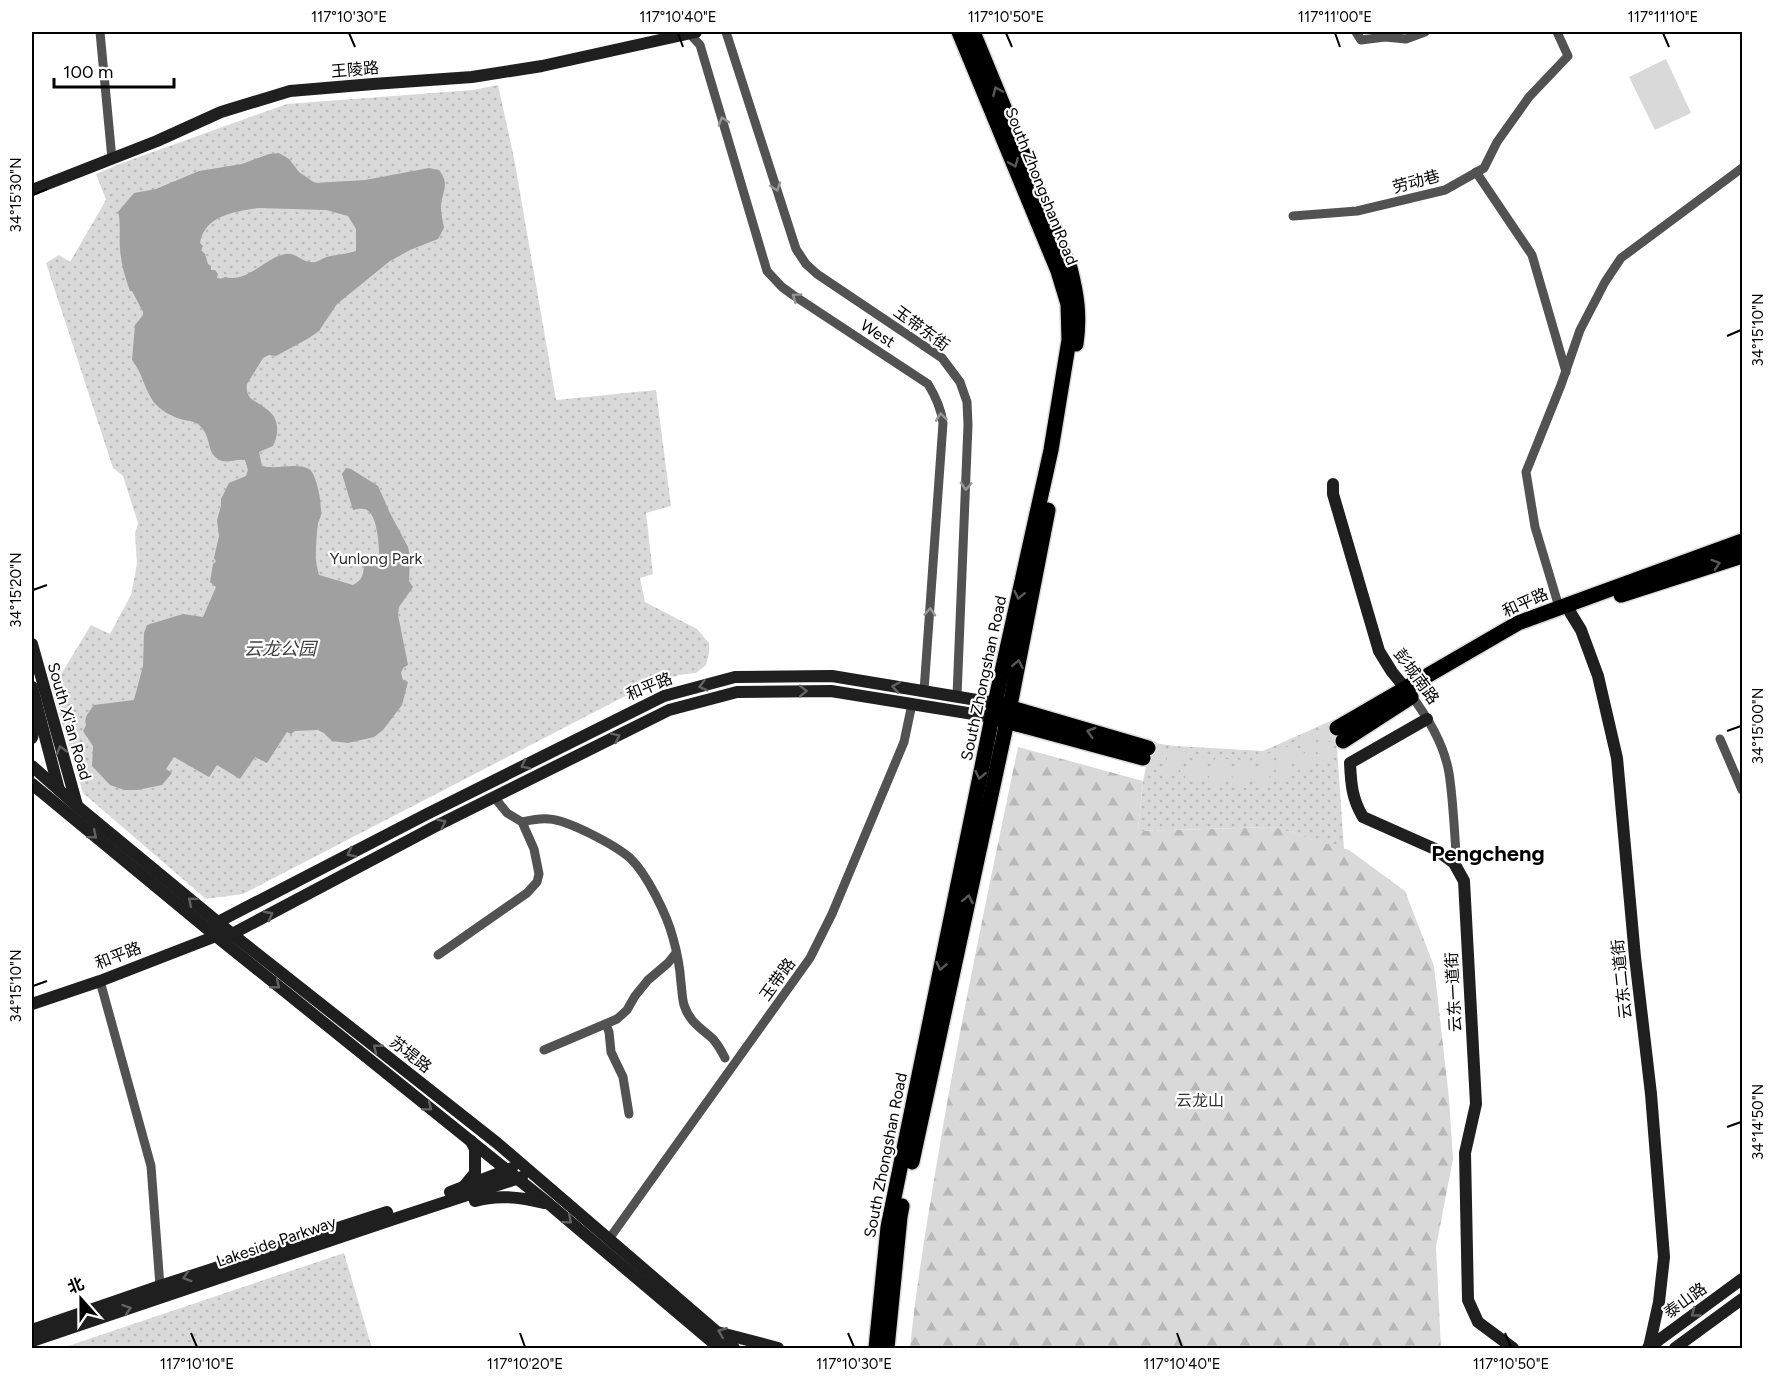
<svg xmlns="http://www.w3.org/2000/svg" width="1774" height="1380" viewBox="0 0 1774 1380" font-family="Figtree,'Noto Sans SC',sans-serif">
	<defs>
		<pattern id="forest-firs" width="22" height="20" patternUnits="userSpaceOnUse" patternTransform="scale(1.5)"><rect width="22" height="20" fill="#d9d9d9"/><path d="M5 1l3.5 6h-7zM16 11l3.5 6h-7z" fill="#b8b8b8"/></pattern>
		<pattern id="park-dots" width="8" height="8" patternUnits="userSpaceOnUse" patternTransform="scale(1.5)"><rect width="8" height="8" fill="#d9d9d9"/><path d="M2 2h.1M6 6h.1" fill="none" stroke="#b8b8b8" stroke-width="1.8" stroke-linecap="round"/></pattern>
	</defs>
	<rect width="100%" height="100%" fill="#fff"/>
	<path fill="#d9d9d9" d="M1666,59L1691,113L1655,130L1629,77Z"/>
	<path fill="url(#forest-firs)" d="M1018,747L1143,781L1138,831L1275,827L1349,850L1405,891L1434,966L1449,1098L1453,1159L1436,1247L1441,1348H910C916,1288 926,1228 936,1168C959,1027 989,887 1018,747Z"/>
	<g fill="url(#park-dots)">
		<path d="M498,85L514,158L556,400L656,390L671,506L646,513L653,574L640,578L645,602L697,629L709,643V653L706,665L696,673L679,675L635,691L243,894L206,899L83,793L52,689L91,625L110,634L131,595L137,564L135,534L138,523L123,476L113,468L46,263L59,255L70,262L106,200L96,174L122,163L287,104L473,90Z"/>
		<path d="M1335,719L1344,849L1275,827L1138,831L1143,781L1151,743L1176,746L1263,751Z"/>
		<path d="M344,1253L372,1348H62Z"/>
	</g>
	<path fill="#a0a0a0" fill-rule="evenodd" d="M279,153L289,159L299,172L315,183L365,180L429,168L439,170C451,185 441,192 441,208C441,215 443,221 444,228L438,239L410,250L390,261L337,304L319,331L309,338L276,356L269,355L263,358L247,384C245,400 255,400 265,408C279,417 280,432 273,446L259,452L262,466C277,470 295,462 309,469C317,474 322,505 321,514C321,517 319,520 318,523C317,531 316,543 316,551C315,559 317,567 319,575L353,585C362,580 363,576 364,566L380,565C379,552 379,517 367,510C362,508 358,509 353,510L342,474L346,468L351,469L378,486L390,513L408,547L410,557L409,581L413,587L399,607L398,615L408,665L403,668L401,673L403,680L408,682L402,705L383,730L374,737L348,743L332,741L324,733L318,730L295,731L291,734L287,732L267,763L255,757L240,779L217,765L209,777L174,757L166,769L172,773L162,785L137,790H124L110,785L92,766L93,746L83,731L86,725C83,717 90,711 94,705L134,700L143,666L144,633L147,625L183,614L203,617L216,587L210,582L213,564L216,561L214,558L219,536L217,520L221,506V499L229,483L246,476L248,470L245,460C235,458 227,465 218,459C206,452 212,435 198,424C193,421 189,421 184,420C173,417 160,411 153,401C144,388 142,372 132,360L135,325L143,315V312L132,291H130C125,277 121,264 120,249C119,239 121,219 118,212L134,193L156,189L199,171L242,164L269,154ZM258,208L326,210L348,216L356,229V251C345,255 334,254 324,258C318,261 316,263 310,262C300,261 296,252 285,254C263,259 248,283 225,277L220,279L217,278L218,274L215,270H211V266L208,264L205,254L201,250L203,246L200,243C205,215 235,212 258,208Z"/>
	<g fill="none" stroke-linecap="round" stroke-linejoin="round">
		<g stroke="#d9d9d9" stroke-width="15" stroke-dasharray="15 8" stroke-linecap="butt">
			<path d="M1148,748L1201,765L1251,768L1295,752L1337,728"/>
			<path d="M1143,758L1201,776L1253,781L1299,765L1343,741"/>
		</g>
		<g stroke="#dbdbdb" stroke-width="18">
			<g id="primary">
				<path d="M973,32L1070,268C1077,295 1080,316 1076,344"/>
				<path d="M1621,595L1742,556"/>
				<path d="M1001,705L1148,748"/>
				<path d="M998,719L1143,758"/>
				<path d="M1337,728L1518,623L1742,541"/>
				<path d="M1343,741L1411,697"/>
				<path d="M912,1162L1007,721L1048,510"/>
				<path d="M876,1348L888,1227L995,703L1051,450L1069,340L1068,304L1058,271L959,32"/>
				<path d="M887,1348L900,1217L902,1206"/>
			</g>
		</g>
		<g stroke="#525252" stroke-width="9">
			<path d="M100,32L112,159"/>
			<path d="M688,32L700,45L767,271L782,287L793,295L928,384C936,397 941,408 943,423L924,691"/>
			<path d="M726,32L796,249L806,264L817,274L942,358L960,382L967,402L968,425L957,696"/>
			<path d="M1356,32L1361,40L1385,37L1406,39L1425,32"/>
			<path d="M1476,172L1532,255L1566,372"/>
			<path d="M1293,216L1357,211L1445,190L1484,168L1497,142L1529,97L1568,56L1557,32"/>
			<path d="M1562,608L1559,607L1535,527L1526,472L1561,385L1580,330L1605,282L1621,258L1742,168"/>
			<path d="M1410,694C1427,716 1444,744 1449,773C1453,799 1454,826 1456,852"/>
			<path d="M1720,739L1742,790"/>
			<path d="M522,822C531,820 539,818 549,819C568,820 615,845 630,858C647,874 667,915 673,938C677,952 680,968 681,983C682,990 682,998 684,1005C690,1023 701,1028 713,1039C718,1045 722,1052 725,1058"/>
			<path d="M438,955L527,893L537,882L539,874L534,849L522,822L507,813L494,797"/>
			<path d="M100,981L151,1166L160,1286"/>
			<path d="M606,1024L609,1032L611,1052L623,1077L629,1114"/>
			<path d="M544,1050L617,1019L627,1010L635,996L648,980L668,963L676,953"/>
			<path d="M609,1239L810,958L832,914L904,742L912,704"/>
		</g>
		<g stroke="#1f1f1f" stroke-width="12">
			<path d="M32,190L157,141L221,112L290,91L373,84L472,77L542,66L696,32"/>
			<path d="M1333,484V494L1379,651L1392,672L1406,689"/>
			<path d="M1570,612L1581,630L1598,676L1617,758L1635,957L1651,1094L1664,1257L1659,1302L1649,1347L1650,1348"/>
			<path d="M32,644L77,805"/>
			<path d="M32,687L59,790"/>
			<path d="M1427,719L1350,763C1351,784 1352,799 1363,817L1435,849L1454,863L1464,881L1476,1104L1465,1153L1468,1300L1478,1322L1513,1348"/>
			<path d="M32,738L37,716"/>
			<path d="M32,766L77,806L232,934L497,1143L717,1332L778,1348"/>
			<path d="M32,784L216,936L549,1204L711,1341L734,1348"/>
			<path d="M217,929L218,922L427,814L664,696L735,677L832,676L995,703"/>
			<path d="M32,1004L100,981L216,936L232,934L434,827L669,710L737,692L831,691L992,717"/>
			<path d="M465,1185L475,1173V1149L471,1141"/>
			<path d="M450,1192L512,1168"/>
			<path d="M475,1201C498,1194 521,1197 544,1203"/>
			<path d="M32,1330L160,1286L387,1212"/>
			<path d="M32,1341L397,1218L522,1177"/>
			<path d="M1648,1348L1742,1279"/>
			<path d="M1675,1348L1742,1299"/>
		</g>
		<use href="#primary" stroke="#000" stroke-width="15"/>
	</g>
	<defs><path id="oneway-chevron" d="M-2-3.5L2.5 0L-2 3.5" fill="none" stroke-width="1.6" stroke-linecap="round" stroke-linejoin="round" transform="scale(1.5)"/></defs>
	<g stroke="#595959">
		<use href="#oneway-chevron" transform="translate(997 91) rotate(-113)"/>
		<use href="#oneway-chevron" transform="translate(1014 163) rotate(68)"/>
		<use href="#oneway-chevron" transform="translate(1716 564) rotate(-18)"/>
		<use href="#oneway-chevron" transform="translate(1019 595) rotate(102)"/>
		<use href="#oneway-chevron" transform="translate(1018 664) rotate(-79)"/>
		<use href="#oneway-chevron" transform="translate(1091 732) rotate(-164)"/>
		<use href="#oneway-chevron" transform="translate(980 775) rotate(102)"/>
		<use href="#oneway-chevron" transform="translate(968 899) rotate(-78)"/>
		<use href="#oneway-chevron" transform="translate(941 966) rotate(102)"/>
	</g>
	<g stroke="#979797">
		<use href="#oneway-chevron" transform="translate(723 121) rotate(-107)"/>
		<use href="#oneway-chevron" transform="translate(776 187) rotate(72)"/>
		<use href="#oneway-chevron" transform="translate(796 297) rotate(-145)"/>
		<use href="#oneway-chevron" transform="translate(941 417) rotate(-97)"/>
		<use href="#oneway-chevron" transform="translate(966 486) rotate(92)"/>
		<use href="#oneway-chevron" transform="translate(930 612) rotate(-86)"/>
	</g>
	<g stroke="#626262">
		<use href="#oneway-chevron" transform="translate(703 686) rotate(165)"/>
		<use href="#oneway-chevron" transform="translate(896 687) rotate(-171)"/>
		<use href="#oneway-chevron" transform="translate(803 691) rotate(-1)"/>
		<use href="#oneway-chevron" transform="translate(616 737) rotate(-26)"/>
		<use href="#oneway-chevron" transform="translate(61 750) rotate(-106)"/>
		<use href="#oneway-chevron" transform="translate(525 765) rotate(154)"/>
		<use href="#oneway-chevron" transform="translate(442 823) rotate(-27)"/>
		<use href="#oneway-chevron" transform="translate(93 835) rotate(40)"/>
		<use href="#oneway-chevron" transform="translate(351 853) rotate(153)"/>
		<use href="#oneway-chevron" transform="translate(192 901) rotate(-140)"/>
		<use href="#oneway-chevron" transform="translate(269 915) rotate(-28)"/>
		<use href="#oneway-chevron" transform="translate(276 985) rotate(39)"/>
		<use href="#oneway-chevron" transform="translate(377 1048) rotate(-142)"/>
		<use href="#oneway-chevron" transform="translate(428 1107) rotate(39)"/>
		<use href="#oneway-chevron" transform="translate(568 1220) rotate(40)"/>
		<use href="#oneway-chevron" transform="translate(187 1277) rotate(162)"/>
		<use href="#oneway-chevron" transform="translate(127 1309) rotate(-19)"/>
		<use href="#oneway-chevron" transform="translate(1695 1313) rotate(144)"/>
		<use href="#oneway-chevron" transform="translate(722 1332) rotate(-158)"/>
	</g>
	<path fill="none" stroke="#000" stroke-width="2" d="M349,33L355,47M678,33L683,47M1006,33L1012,47M1335,33L1340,47M1663,33L1669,47M33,195L47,189M1727,336L1741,330M33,590L47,585M1727,731L1741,726M33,986L47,981M1727,1127L1741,1122M191,1333L197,1347M520,1333L525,1347M848,1333L854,1347M1177,1333L1182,1347M1505,1333L1511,1347"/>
	<g text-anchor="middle" stroke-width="4.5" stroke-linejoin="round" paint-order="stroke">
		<g font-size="16" fill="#000" stroke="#fff">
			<text transform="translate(355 69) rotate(-5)" y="6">王陵路</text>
			<text transform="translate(1416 181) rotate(-15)" y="6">劳动巷</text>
			<text transform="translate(1042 186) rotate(68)" y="6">South Zhongshan Road</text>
			<text transform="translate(922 328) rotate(36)" y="6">玉带东街</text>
			<text transform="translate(878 333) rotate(33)" y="6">West</text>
			<text transform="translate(1525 602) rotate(-24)" y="6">和平路</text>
			<text transform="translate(1417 676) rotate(54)" y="6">彭城南路</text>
			<text transform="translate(983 678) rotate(-78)" y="6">South Zhongshan Road</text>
			<text transform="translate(649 686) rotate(-22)" y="6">和平路</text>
			<text transform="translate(70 721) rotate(74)" y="6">South Xi'an Road</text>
			<text transform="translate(118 955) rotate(-21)" y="6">和平路</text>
			<text transform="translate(777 979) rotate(-54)" y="6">玉带路</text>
			<text transform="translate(1621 979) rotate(-96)" y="6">云东二道街</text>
			<text transform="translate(1453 992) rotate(-93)" y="6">云东一道街</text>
			<text transform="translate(411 1054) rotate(38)" y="6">苏堤路</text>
			<text transform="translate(885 1155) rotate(-79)" y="6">South Zhongshan Road</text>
			<text transform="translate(276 1241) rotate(-19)" y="6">Lakeside Parkway</text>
			<text transform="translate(1685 1300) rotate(-36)" y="6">泰山路</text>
		</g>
		<g font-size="16" fill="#303030" stroke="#fff">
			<text x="376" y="564">Yunlong Park</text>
			<text x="1200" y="1106">云龙山</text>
		</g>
		<g font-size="18" font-style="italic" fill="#414141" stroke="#fff">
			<text x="280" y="655">云龙公园</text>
		</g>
		<g font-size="22" font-weight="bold" fill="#000" stroke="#fff">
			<text x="1488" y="861">Pengcheng</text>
		</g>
	</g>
	<rect width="1774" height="1380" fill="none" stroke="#ffffff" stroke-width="66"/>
	<g transform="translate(81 1299) rotate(339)" stroke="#ffffff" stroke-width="4.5" paint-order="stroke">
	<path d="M0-4.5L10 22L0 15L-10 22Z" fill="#000000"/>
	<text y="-9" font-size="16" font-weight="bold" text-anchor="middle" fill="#000000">北</text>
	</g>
	<path d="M54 78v9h120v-9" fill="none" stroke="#000000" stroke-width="3"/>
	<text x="63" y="78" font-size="18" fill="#000000" stroke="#ffffff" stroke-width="4.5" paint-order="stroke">100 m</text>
	<rect x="33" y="33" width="1708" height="1314" fill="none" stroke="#000" stroke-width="2"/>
	<g font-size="15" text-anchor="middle" fill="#000">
		<text x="349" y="22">117°10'30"E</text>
		<text x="678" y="22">117°10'40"E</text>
		<text x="1006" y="22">117°10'50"E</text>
		<text x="1335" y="22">117°11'00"E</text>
		<text x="1663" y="22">117°11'10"E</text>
		<text transform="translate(16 195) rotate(-90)" y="5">34°15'30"N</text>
		<text transform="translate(1758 330) rotate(-90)" y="5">34°15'10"N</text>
		<text transform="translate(16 590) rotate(-90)" y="5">34°15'20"N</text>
		<text transform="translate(1758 726) rotate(-90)" y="5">34°15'00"N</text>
		<text transform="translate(16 986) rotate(-90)" y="5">34°15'10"N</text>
		<text transform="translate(1758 1122) rotate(-90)" y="5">34°14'50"N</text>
		<text x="197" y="1369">117°10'10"E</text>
		<text x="525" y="1369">117°10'20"E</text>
		<text x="854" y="1369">117°10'30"E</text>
		<text x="1182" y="1369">117°10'40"E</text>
		<text x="1511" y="1369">117°10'50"E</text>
	</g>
</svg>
